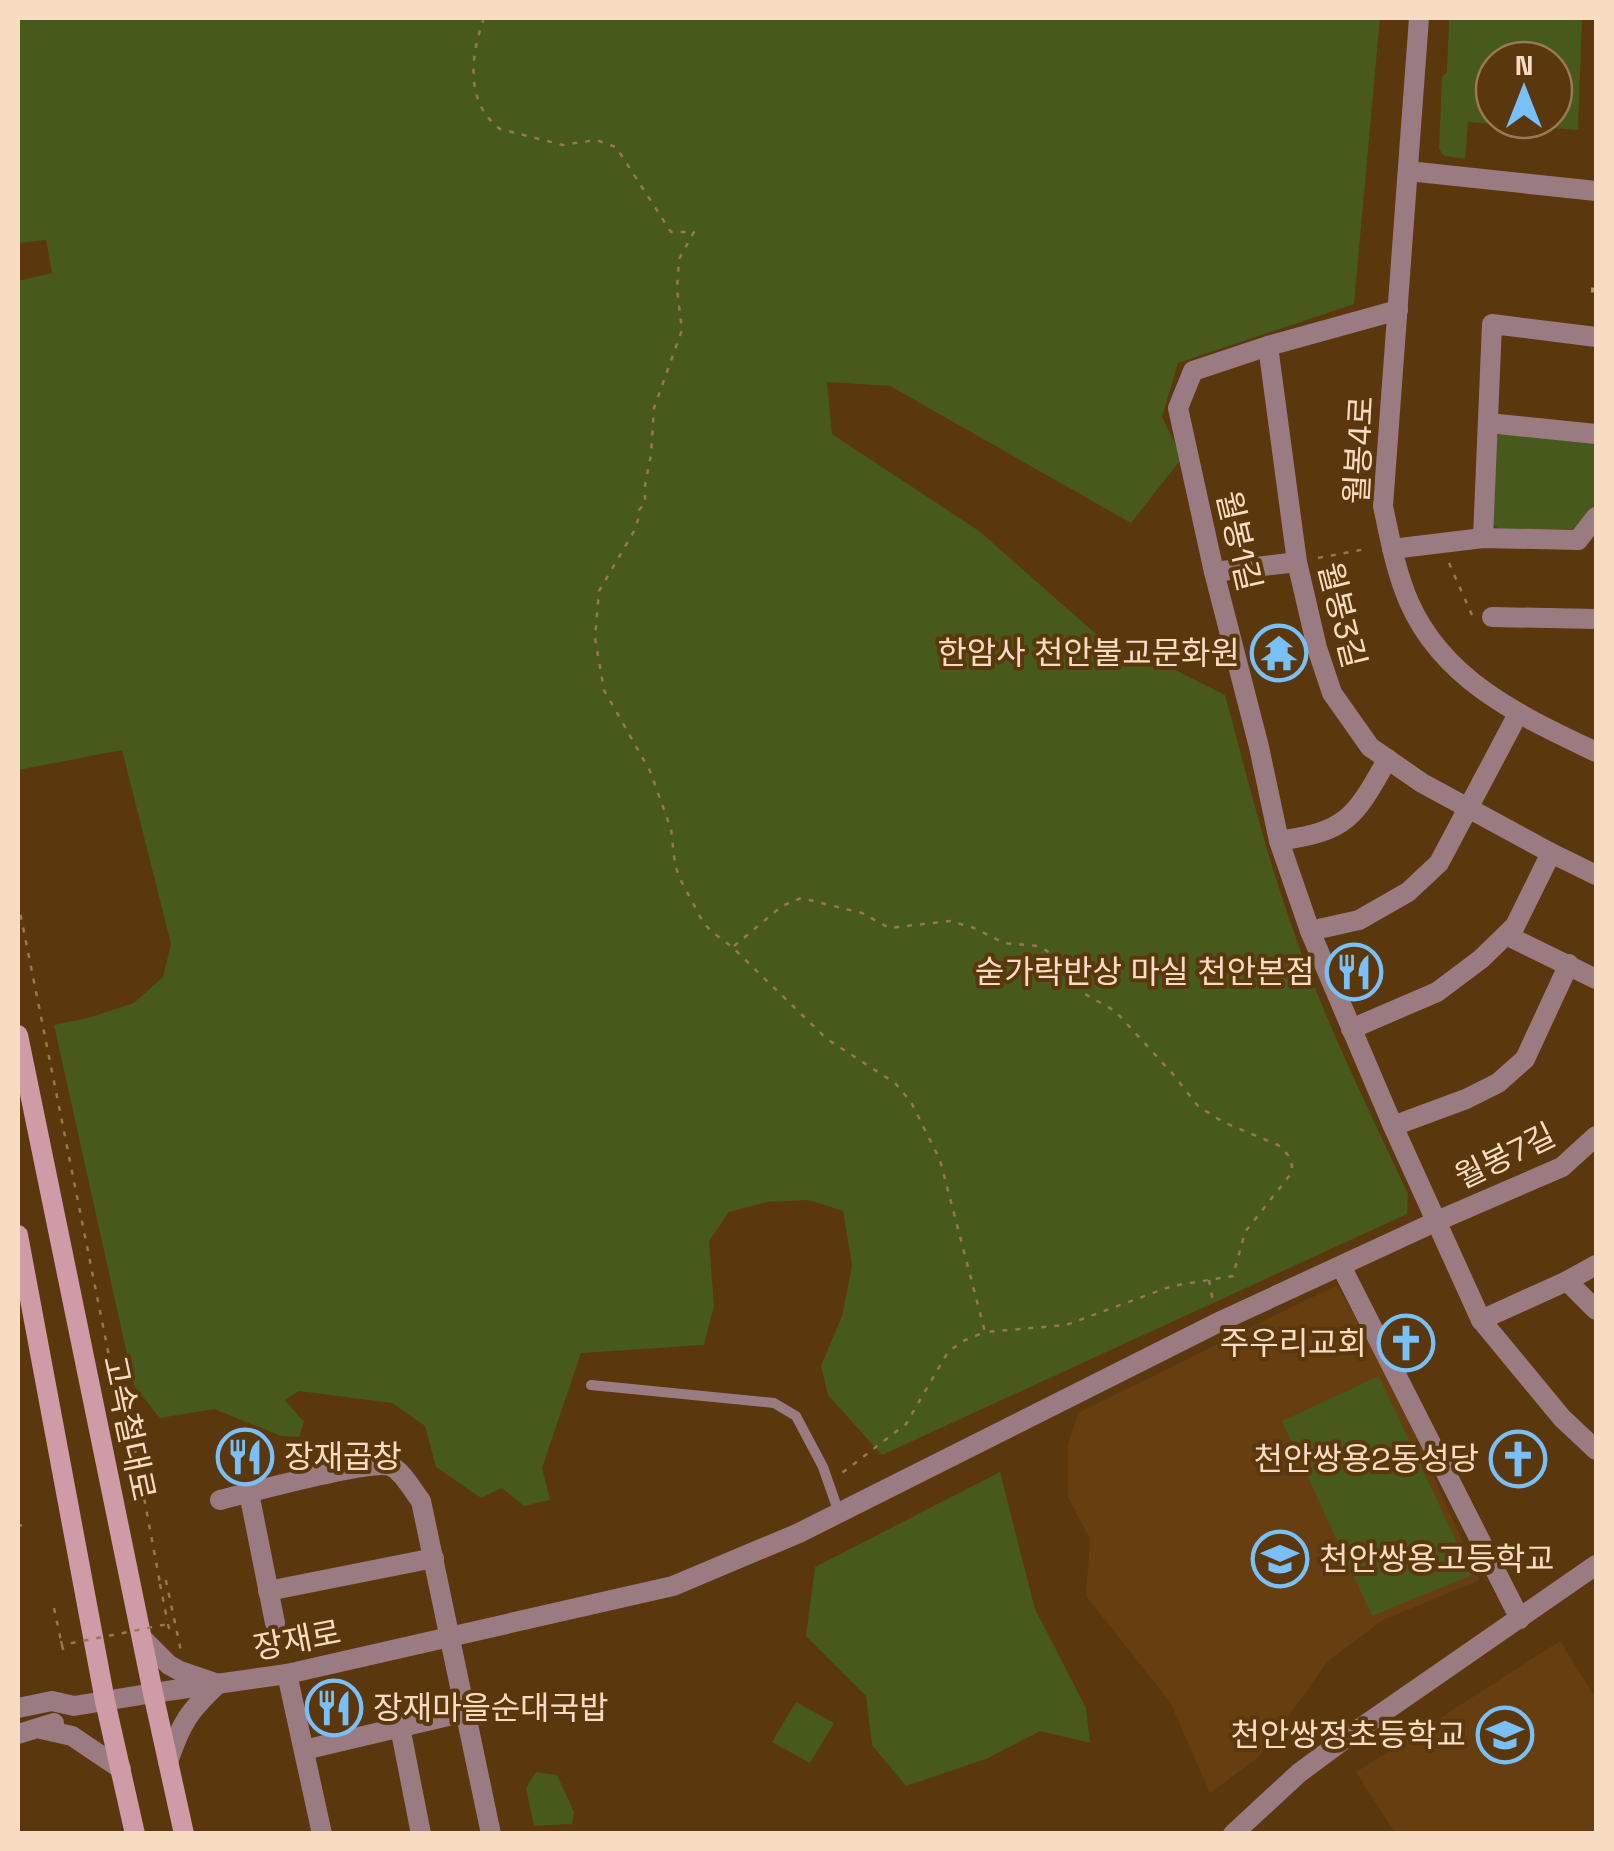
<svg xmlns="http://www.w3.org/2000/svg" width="1614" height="1851" viewBox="0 0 1614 1851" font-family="'Space Grotesk','Noto Sans KR',sans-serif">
	<rect width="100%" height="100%" fill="#5b370e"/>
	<g fill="#673e10">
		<path d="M1337,1285L1395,1389L1480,1580L1383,1620L1328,1661L1260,1756L1210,1793L1170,1702L1086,1596L1090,1539L1068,1497V1444L1078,1413Z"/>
		<path d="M1560,1641L1596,1699V1833H1395L1356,1772Z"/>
	</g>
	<g fill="#47591b" fill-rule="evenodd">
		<path d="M18,18H1380L1354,304L1178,363L1162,417L1182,458L1131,523L890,386L827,382L832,434L979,531L1129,663L1175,670L1225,695C1245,768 1263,843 1288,915C1320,1011 1365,1102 1408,1194L1407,1214L882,1455L828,1395L821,1366L842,1316L852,1265L843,1211L808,1200L767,1202L729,1212L709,1241L714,1306L704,1345L581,1353L542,1468L550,1500L524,1506L502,1488L481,1498L436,1467L425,1426L392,1403L299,1391L285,1400L304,1422L299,1437L281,1436L214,1409L160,1418L134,1386L54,1025L92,1017L134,1003L163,977L171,944L122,750L18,770V281L52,273L46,240L18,243Z"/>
		<path d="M1449,18H1582L1578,130L1468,122L1465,159L1444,156L1439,149L1442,77L1447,72ZM1494,60H1554V120H1494Z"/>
		<path d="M1502,432L1596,441V505L1573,529H1499L1490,522L1496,438Z"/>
		<path d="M1379,1376L1472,1575L1372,1616L1282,1421Z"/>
		<path d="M1000,1472L1035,1609L1086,1708L1090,1743L1040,1731L986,1759L906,1786L872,1745L866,1696L806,1636L815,1567Z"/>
		<path d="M796,1702L834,1723L810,1763L772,1742Z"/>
		<path d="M536,1772L557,1775L574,1812L572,1824L534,1826L526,1788Z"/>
	</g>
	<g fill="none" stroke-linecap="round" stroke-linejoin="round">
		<g stroke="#987754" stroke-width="2.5" stroke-dasharray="5 8" stroke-linecap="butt">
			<path d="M484,18C471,54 464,102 500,129L563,145L596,140L616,147L671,232H694L679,259L677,289L682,330L654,408L651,455L645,485V503L639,510L638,520L633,533L599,591L595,638L604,690L650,771L671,829L675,864L679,877L703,922L711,931L732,947L827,1039L895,1083L911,1102L940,1160L985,1332L963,1341L948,1352L906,1424L842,1473"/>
			<path d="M1318,558L1366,549"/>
			<path d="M1449,563L1472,615"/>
			<path d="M18,902L111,1366L125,1396L160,1583L166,1581L181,1651"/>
			<path d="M734,946L782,906L801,898L862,913L889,928L950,921L974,928L1004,943L1038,946L1076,967L1085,994L1115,1011L1172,1073L1198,1106L1223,1122L1278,1145L1290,1157L1292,1166L1290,1175L1245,1232L1233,1276L1172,1286L1066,1325L986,1332"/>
			<path d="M1209,1280L1213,1302"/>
			<path d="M18,1526L22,1525"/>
			<path d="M160,1584L167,1619"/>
			<path d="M54,1608L61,1641"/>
			<path d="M168,1624L171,1636"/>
			<path d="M62,1645L65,1657"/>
		</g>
		<path stroke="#9b7b82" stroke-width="10" d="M591,1385L774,1403L796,1416L823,1467L839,1513"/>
		<g stroke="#9b7b82" stroke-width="20">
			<path d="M1408,171L1596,191"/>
			<path d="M1398,310L1268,346L1193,371L1178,408L1214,572L1259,747L1279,841L1310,931L1393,1126L1481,1320L1562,1418L1596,1450"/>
			<path d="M1268,346L1297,562L1317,648L1332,693L1370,747L1422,783L1551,853L1596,875"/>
			<path d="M1488,423L1596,434"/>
			<path d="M1483,538L1492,324L1596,337"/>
			<path d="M1392,549L1483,538L1578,540L1596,517"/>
			<path d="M1214,572L1297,562"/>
			<path d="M1492,617L1596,619"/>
			<path d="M1279,841C1302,837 1328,834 1347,818C1364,804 1376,778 1388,759"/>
			<path d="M1310,931L1359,920L1408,892L1439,863L1518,714"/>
			<path d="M1506,935L1596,979"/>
			<path d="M1351,1029L1437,992L1481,959L1515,926L1551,853"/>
			<path d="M1393,1126L1466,1099L1498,1083L1525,1059L1569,964"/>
			<path d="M1341,1266L1520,1619"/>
			<path d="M1567,1281L1596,1310"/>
			<path d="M1481,1320L1567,1281L1596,1265"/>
			<path d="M249,1493L275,1623"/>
			<path d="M220,1500C248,1493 369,1460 390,1466C402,1470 413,1491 421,1501L491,1834"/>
			<path d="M268,1591L434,1558"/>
			<path d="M142,1638L169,1665L180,1671L218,1684C189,1711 181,1723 168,1762"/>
			<path d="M287,1674L322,1834"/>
			<path d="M153,1693L287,1674L673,1586L799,1533L1221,1321L1435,1222L1562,1167L1596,1136"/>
			<path d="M400,1727L421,1834"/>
			<path d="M304,1750L465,1712"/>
			<path d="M1233,1834L1299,1773L1349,1736L1596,1565"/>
		</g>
		<g stroke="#9b7b82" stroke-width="20">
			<path d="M1419,18L1383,506C1390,539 1396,572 1409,602C1444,682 1523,717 1596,752"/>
			<path d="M18,1708L52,1701L74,1706L153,1693"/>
			<path d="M41,1729L72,1736L121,1769"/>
			<path d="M18,1734L54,1723"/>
		</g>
		<g stroke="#ce9ba6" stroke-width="20">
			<path d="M18,1035L153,1693L184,1834"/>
			<path d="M18,1235L105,1701L135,1834"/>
		</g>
		<path stroke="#b09170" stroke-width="5" stroke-dasharray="15 8" stroke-linecap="butt" d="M1591,290H1596"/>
		<path stroke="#987754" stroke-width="2.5" stroke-dasharray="5 8" stroke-linecap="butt" d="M61,1641L62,1645L168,1624L167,1619"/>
	</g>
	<defs>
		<g id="temple-ring" transform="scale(2.875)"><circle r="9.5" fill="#5b370e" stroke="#79bff8" stroke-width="1.5"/><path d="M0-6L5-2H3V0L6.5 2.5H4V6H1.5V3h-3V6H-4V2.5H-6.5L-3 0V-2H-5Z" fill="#79bff8"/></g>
		<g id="restaurant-ring" transform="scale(2.875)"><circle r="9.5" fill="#5b370e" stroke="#79bff8" stroke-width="1.5"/><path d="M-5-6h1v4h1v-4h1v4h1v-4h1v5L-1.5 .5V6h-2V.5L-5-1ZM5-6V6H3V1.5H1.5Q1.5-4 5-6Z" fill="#79bff8"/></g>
		<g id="church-ring" transform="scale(2.875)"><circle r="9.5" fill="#5b370e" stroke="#79bff8" stroke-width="1.5"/><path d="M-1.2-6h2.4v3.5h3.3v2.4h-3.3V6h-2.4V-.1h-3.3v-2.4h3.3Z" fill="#79bff8"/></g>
		<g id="school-ring" transform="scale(2.875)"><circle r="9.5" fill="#5b370e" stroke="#79bff8" stroke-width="1.5"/><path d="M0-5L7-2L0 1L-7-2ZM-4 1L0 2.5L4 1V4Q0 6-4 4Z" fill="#79bff8"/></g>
	</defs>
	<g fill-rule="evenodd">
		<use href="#temple-ring" x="1279" y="653"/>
		<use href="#restaurant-ring" x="1354" y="972"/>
		<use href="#church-ring" x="1406" y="1343"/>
		<use href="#restaurant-ring" x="245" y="1457"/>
		<use href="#church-ring" x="1518" y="1459"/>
		<use href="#school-ring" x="1280" y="1559"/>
		<use href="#restaurant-ring" x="334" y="1708"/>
		<use href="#school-ring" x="1505" y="1735"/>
	</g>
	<g text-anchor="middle" stroke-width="8" stroke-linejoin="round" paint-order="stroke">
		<g font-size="32" fill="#f8dcc2" stroke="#5b370e">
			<text transform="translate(1359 450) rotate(-87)" y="11">월봉4로</text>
			<text transform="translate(1239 541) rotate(77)" y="11">월봉1길</text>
			<text transform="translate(1342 615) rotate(76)" y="11">월봉3길</text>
			<text transform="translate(1505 1156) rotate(-26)" y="11">월봉7길</text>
			<text transform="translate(129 1428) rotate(78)" y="11">고속철대로</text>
			<text transform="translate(297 1640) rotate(-11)" y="11">장재로</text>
		</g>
		<g font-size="32" fill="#f8dcc2" stroke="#5b370e" text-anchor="end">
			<text x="1240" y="664">한암사 천안불교문화원</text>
			<text x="1315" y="983">숟가락반상 마실 천안본점</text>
			<text x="1367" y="1354">주우리교회</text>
			<text x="284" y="1468" text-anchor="start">장재곱창</text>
			<text x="1479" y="1470">천안쌍용2동성당</text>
			<text x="1319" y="1570" text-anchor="start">천안쌍용고등학교</text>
			<text x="373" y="1719" text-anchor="start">장재마을순대국밥</text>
			<text x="1466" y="1746">천안쌍정초등학교</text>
		</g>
	</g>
	<rect width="1614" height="1851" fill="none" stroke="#f8dcc2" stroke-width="40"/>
	<g transform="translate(1524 90)"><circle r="48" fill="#5b370e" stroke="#9a7956" stroke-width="2.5"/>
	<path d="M0-8L18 38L0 25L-18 38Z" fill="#79bff8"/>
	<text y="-15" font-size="28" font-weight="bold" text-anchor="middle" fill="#f8dcc2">N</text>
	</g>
</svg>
